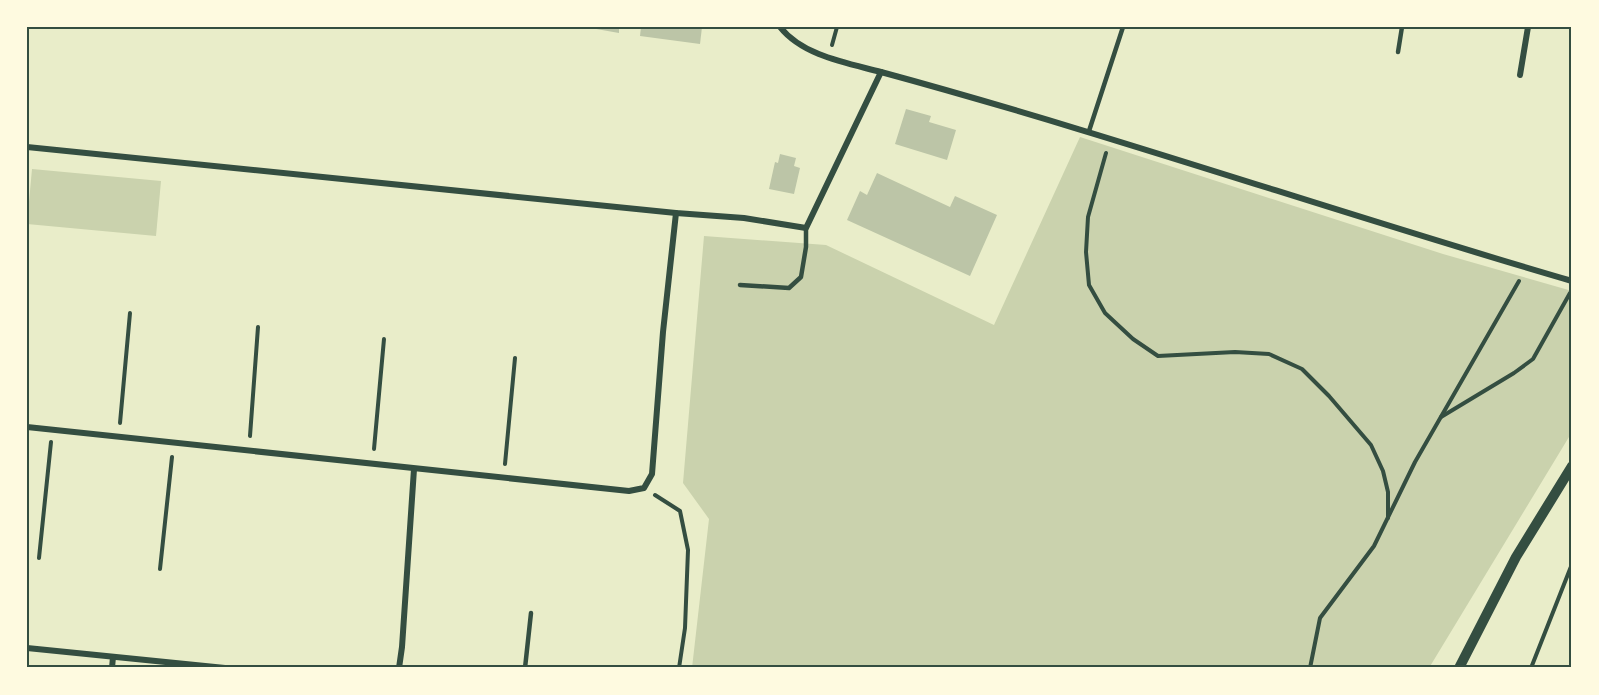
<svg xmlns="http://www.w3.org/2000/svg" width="1599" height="695" viewBox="0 0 1599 695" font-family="Figtree,sans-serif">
	<rect width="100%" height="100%" fill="#e9edc9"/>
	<g fill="#cad2ad">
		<path d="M1080,137L1443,254L1572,291V432L1429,668H692L709,519L683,483L704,236L826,245L994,325Z"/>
		<path d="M32,169L161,181L156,236L27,224Z"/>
	</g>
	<g fill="#bcc5a7">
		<path d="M585,27H619V33Z"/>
		<path d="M641,27H702L700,44L640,36Z"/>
		<path d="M906,109L931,116L929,122L956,130L947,160L895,144Z"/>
		<path d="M780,154L796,158L794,166L800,168L794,194L769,189L775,162L778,163Z"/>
		<path d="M877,173L950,207L955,196L997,215L970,276L847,220L860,191L867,195Z"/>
	</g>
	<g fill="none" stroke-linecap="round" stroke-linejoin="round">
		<g stroke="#344e41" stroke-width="4">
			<path d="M832,45L837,27"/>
			<path d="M1106,153L1088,217L1086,252L1089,285L1105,313L1133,339L1158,356L1235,352L1269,354L1302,369L1329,396L1371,445L1383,471L1388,492V518"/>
			<path d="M1441,417L1514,373L1533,359L1570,293"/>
			<path d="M120,423L130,313"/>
			<path d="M250,436L258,327"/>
			<path d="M374,449L384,339"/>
			<path d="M505,464L515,358"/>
			<path d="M655,495L680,511L688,550L685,628L679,668"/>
			<path d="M39,558L51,442"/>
			<path d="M160,569L172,457"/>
			<path d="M1310,668L1320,618L1374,546L1415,462L1519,281"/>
			<path d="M1531,668L1572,564"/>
		</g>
		<g stroke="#344e41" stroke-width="4.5">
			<path d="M1398,52L1402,27"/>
			<path d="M1089,131L1123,27"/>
			<path d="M740,285L789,288L801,277L806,247V228"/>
			<path d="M525,668L531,613"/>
		</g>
		<g stroke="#344e41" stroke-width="6">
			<path d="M780,27C803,56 847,63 881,72"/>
			<path d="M1520,75L1528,27"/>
			<path d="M27,147L676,213L744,218L806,228L881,72C1113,135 1341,214 1572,281"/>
			<path d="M27,427L629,491L644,488L652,474L663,332L676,213"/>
			<path d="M27,648L225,668"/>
			<path d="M112,668L113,657"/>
			<path d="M399,668L402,647L414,469"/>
		</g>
		<path stroke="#344e41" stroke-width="10" d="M1459,668L1516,557L1572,466"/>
	</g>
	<rect width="1599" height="695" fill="none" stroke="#fefae0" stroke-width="57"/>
	<rect x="28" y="28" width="1542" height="638" fill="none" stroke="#344e41" stroke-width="2"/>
</svg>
